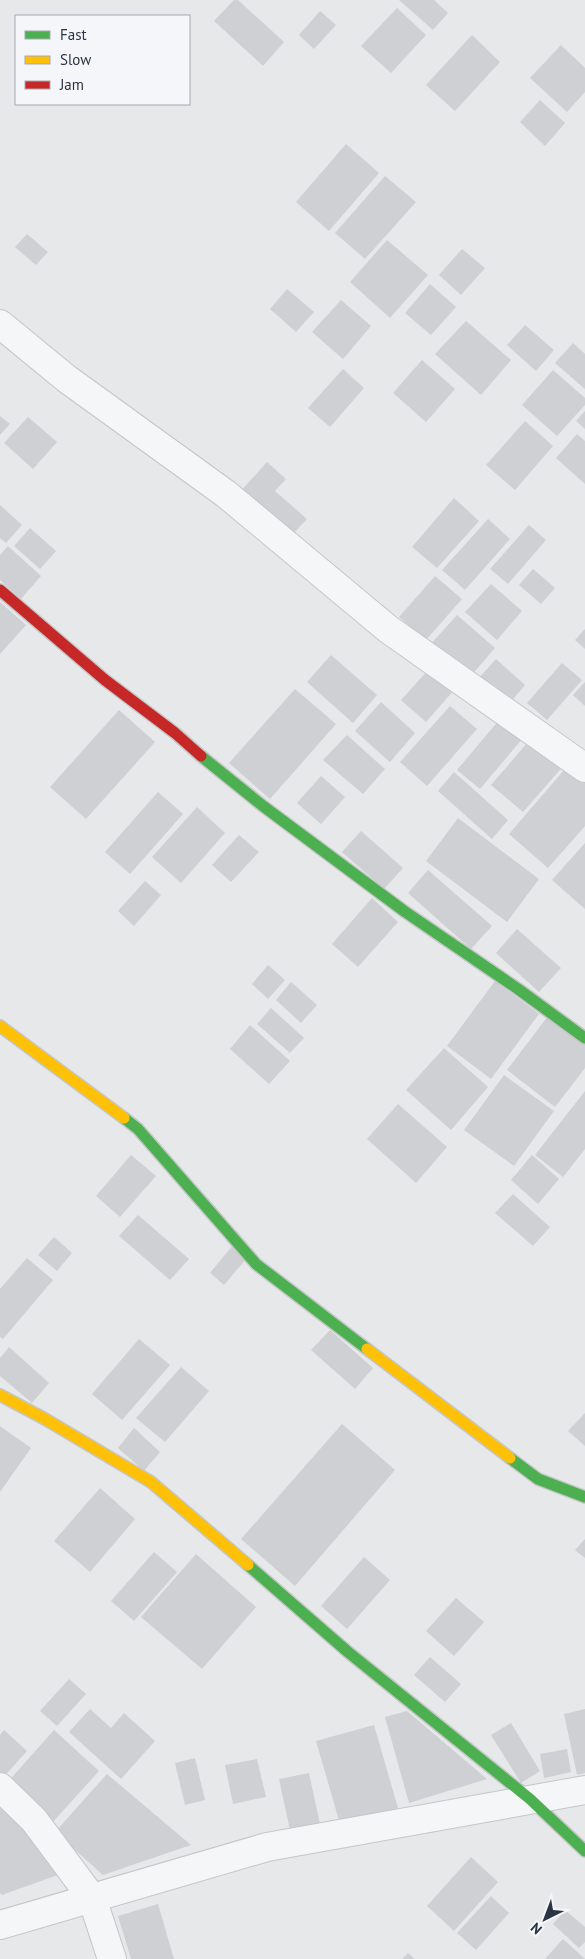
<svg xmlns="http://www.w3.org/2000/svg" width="585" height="1959" viewBox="0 0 585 1959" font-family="'PT Sans',sans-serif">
	<rect width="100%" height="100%" fill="#e6e8ea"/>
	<g fill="#ced0d3">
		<path d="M234,0H238L284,42L263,66L214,21Z"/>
		<path d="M399,0H434L448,13L433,30Z"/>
		<path d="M397,8L426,35L391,73L361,46Z"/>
		<path d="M320,11L336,25L314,49L299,35Z"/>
		<path d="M472,35L500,62L455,111L426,85Z"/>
		<path d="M561,45L585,68V92L567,112L530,78Z"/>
		<path d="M540,100L565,123L545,146L520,122Z"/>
		<path d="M346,144L379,173L329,231L296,202Z"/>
		<path d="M385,176L416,202L365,259L335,233Z"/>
		<path d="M27,234L48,252L36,265L15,247Z"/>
		<path d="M387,240L428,275L390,318L350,282Z"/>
		<path d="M462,249L485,268L461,295L439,275Z"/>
		<path d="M430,284L456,307L431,335L405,313Z"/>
		<path d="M287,289L314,312L296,332L270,309Z"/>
		<path d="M341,300L371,326L343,359L312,332Z"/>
		<path d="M466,321L511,360L481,395L435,354Z"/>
		<path d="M525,325L554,350L536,371L507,345Z"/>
		<path d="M573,343L585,354V389L555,363Z"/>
		<path d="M422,360L455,389L426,422L393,393Z"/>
		<path d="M343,369L364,388L330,427L308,408Z"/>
		<path d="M553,370L585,398V405L557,436L522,405Z"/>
		<path d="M585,411V429L576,421Z"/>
		<path d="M0,416L10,424L0,435Z"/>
		<path d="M28,417L57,442L33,469L4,443Z"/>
		<path d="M525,421L553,446L515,490L486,465Z"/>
		<path d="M577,434L585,441V484L556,458Z"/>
		<path d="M267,462L286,479L275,491L307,519L290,537L239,493Z"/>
		<path d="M454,498L479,521L437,568L412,547Z"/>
		<path d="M0,505L22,525L6,543L0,538Z"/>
		<path d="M488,519L510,539L465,590L442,570Z"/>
		<path d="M529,525L546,540L508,584L490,569Z"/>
		<path d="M30,528L56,551L40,569L14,546Z"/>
		<path d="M8,546L41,576L21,599L0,580V555Z"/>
		<path d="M533,569L555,588L541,604L519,585Z"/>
		<path d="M435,576L462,599L426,640L399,617Z"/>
		<path d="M491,584L522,611L497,640L465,612Z"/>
		<path d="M0,602L26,625L0,654Z"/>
		<path d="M457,615L495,648L468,679L430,645Z"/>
		<path d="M585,629V649L575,640Z"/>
		<path d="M331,655L377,695L353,723L307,682Z"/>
		<path d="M496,659L525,685L508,705L478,679Z"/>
		<path d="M562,663L582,680L547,720L527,703Z"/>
		<path d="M430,668L455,689L426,722L401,700Z"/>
		<path d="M585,682V706L573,695Z"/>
		<path d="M295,689L336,724L270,799L229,763Z"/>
		<path d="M381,702L415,733L390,762L355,731Z"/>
		<path d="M450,706L477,729L427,786L400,762Z"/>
		<path d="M119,710L155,742L86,819L50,787Z"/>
		<path d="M500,719L523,738L480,789L457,770Z"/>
		<path d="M347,735L385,769L363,794L323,760Z"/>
		<path d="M534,735L566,763L523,812L491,785Z"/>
		<path d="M571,762L585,775V826L548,868L509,834Z"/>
		<path d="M454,772L508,820L492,839L438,791Z"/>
		<path d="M321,776L345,797L321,824L297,803Z"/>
		<path d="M158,792L183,814L130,874L105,852Z"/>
		<path d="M197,807L225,833L181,883L152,857Z"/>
		<path d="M458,818L539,879L507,922L426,861Z"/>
		<path d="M361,831L403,868L384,889L342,852Z"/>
		<path d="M239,835L259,852L231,882L212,865Z"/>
		<path d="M585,843V909L552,880Z"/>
		<path d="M428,870L492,926L471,949L408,893Z"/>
		<path d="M145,881L161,895L134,926L118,911Z"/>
		<path d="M372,898L398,922L358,967L332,944Z"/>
		<path d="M517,929L561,968L539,992L496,953Z"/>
		<path d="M268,965L285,980L268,999L252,984Z"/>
		<path d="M495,981L539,1014L491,1079L447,1046Z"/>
		<path d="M291,982L317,1005L301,1023L276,1000Z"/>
		<path d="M271,1008L304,1038L290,1053L257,1024Z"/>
		<path d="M548,1016L585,1043V1068L555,1107L507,1070Z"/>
		<path d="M250,1025L290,1061L269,1084L230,1049Z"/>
		<path d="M444,1048L488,1087L451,1130L406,1090Z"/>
		<path d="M504,1075L554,1111L514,1166L464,1130Z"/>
		<path d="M585,1091V1149L563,1177L535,1155Z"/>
		<path d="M398,1104L447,1147L416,1183L367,1139Z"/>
		<path d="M131,1155L156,1176L120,1217L96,1196Z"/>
		<path d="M532,1155L559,1179L538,1204L511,1180Z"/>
		<path d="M513,1194L550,1227L533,1246L495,1213Z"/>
		<path d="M138,1215L189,1259L170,1280L119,1236Z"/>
		<path d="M54,1237L72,1253L57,1271L38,1255Z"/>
		<path d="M233,1245L247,1258L224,1285L210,1273Z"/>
		<path d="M27,1258L53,1280L3,1339L0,1337V1289Z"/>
		<path d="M330,1330L373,1368L355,1389L311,1350Z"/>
		<path d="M139,1339L170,1365L122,1420L92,1394Z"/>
		<path d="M9,1347L49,1383L32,1403L0,1376V1358Z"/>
		<path d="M181,1367L209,1391L165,1442L136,1418Z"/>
		<path d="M585,1413V1446L568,1431Z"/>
		<path d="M342,1424L395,1470L295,1586L241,1539Z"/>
		<path d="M0,1426L31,1448L0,1492Z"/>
		<path d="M134,1428L160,1452L144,1471L118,1448Z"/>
		<path d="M100,1488L135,1519L90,1572L54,1541Z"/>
		<path d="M585,1539V1558L575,1550Z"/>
		<path d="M154,1552L177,1572L134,1621L111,1601Z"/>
		<path d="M196,1554L256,1607L202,1669L141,1617Z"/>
		<path d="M364,1557L390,1580L347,1629L321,1606Z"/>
		<path d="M456,1598L484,1622L454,1656L426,1631Z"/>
		<path d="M430,1657L461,1684L445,1702L414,1675Z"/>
		<path d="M69,1679L86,1694L57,1726L40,1711Z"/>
		<path d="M90,1709L111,1728L124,1713L155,1741L121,1779L69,1732Z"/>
		<path d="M585,1709V1773L577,1775L564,1714Z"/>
		<path d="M407,1711L487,1779L409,1803L385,1717Z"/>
		<path d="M511,1723L540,1771L521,1783L491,1735Z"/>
		<path d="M374,1725L398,1808L340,1824L316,1741Z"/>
		<path d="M4,1730L27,1751L0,1781V1735Z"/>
		<path d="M54,1730L99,1771L51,1824L6,1784Z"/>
		<path d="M567,1749L571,1772L544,1778L540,1754Z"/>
		<path d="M195,1758L205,1800L185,1805L175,1763Z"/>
		<path d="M257,1759L266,1797L233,1804L225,1765Z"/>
		<path d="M309,1773L320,1824L290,1830L279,1779Z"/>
		<path d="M107,1774L191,1845L103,1875L55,1832Z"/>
		<path d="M0,1805L66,1872L2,1895L0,1893Z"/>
		<path d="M471,1857L498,1882L454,1931L427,1906Z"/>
		<path d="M491,1896L509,1913L476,1950L457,1933Z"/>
		<path d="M158,1904L174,1959H131L118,1916Z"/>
		<path d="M565,1910L585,1927V1942L579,1948L553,1924Z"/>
		<path d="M563,1939L585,1959H545Z"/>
		<path d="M408,1953L415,1959H402Z"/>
	</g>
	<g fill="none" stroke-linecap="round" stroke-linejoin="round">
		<g stroke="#c4c6c8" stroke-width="30">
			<g id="street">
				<path d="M0,324L67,379L226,494L388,629L585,768"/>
				<path d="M0,1787L34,1820L92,1898L112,1959"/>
				<path d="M0,1925L267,1847L585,1790"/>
			</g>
		</g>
		<g stroke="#c4c6c8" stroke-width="14">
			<g id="fast">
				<path d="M201,756L263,806L404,911L518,989L585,1038"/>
				<path d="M124,1118L138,1129L256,1264L367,1349"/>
				<path d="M510,1458L538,1479L585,1497"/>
				<path d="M248,1565L348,1652L530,1799L585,1851"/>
			</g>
		</g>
		<g stroke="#c4c6c8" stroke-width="14">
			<g id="slow">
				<path d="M0,1026L124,1118"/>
				<path d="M367,1349L510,1458"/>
				<path d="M0,1395L45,1419L151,1482L248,1565"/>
			</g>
		</g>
		<g stroke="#c4c6c8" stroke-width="14">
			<path id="jam" d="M0,590L105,680L175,733L201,756"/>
		</g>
		<use href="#street" stroke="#f5f6f7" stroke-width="28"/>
		<use href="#fast" stroke="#4caf50" stroke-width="11"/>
		<use href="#slow" stroke="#ffc107" stroke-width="11"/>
		<use href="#jam" stroke="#c62828" stroke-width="11"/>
	</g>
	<rect x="15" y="15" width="175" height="90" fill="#f4f6f9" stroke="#a4a8b1"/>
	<rect x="25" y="31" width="25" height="8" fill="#4caf50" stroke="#a4a8b1"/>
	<text x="60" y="40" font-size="15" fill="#2b3445">Fast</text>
	<rect x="25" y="56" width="25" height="8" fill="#ffc107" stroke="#a4a8b1"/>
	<text x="60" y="65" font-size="15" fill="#2b3445">Slow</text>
	<rect x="25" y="81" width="25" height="8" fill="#c62828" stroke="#a4a8b1"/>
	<text x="60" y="90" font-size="15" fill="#2b3445">Jam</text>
	<g transform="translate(545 1919) rotate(222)" stroke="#f4f6f9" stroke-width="4" paint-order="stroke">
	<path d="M0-4L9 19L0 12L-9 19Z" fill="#2b3445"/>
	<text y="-8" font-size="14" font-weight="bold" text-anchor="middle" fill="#2b3445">N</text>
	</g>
</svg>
